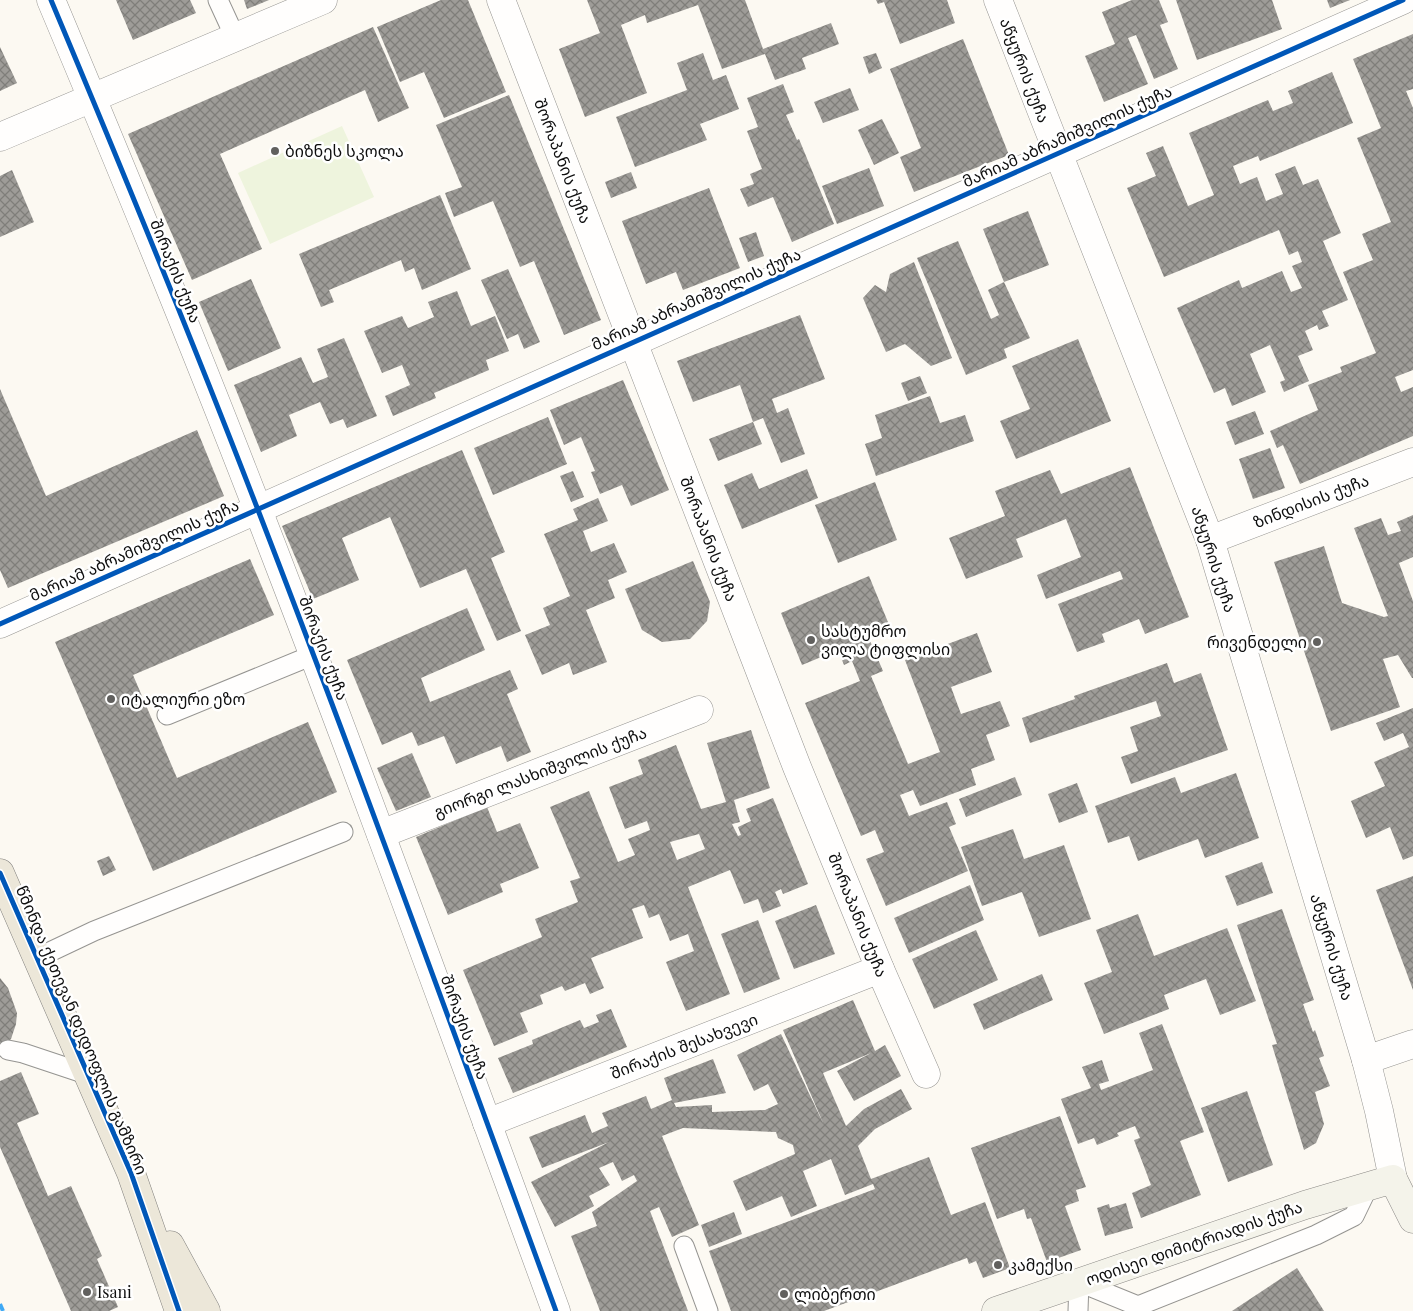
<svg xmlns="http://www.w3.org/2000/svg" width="1413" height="1311" viewBox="0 0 1413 1311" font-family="'Playfair Display','Noto Sans Georgian',serif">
	<defs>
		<pattern id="building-cross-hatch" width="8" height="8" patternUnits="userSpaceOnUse" patternTransform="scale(1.25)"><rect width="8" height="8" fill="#9e9c98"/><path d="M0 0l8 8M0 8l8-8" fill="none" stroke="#7f7e7a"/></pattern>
	</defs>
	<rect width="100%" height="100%" fill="#fcf9f2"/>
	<path fill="#eef4dd" d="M342,126L374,197L270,244L238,173Z"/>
	<g fill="url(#building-cross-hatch)" fill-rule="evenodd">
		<path d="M116,0H190L196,13L133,40Z"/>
		<path d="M244,0H269L247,9Z"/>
		<path d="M441,0H468L506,92L444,118L424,72L400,82L377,27Z"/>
		<path d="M587,0H745L763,49L831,23L839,44L802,58L806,69L775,80L765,54L722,69L698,5L647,23L645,15L621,25L647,93L585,117L559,49L600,33Z"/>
		<path d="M876,0H947L955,23L900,44L884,2L878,4Z"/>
		<path d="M1132,0H1159L1168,22L1160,25L1178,69L1154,79L1136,35L1128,38L1148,84L1104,102L1085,56L1115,44L1102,12Z"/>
		<path d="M1176,0H1272L1282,29L1197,60Z"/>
		<path d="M1327,0H1350L1330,8Z"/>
		<path d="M373,27L409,108L378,122L365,90L220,154L262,249L192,280L128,134Z"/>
		<path d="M1413,34V89L1406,91L1413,108V370L1395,377L1401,392L1413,387V436L1300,484L1283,445L1277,448L1270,431L1318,410L1308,385L1342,372L1340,367L1376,353L1343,272L1373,260L1362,234L1391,222L1357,138L1381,128L1353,59Z"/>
		<path d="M963,39L1009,155L914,192L900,157L921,148L890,69Z"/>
		<path d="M0,47L17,83L0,91Z"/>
		<path d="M703,53L713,80L726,75L739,109L700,124L707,140L635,167L616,117L687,90L677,63Z"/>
		<path d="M876,53L882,68L869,74L863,57Z"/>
		<path d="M1332,72L1353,123L1260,161L1258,156L1233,166L1240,184L1257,177L1266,201L1283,194L1275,174L1295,166L1303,185L1318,179L1341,233L1323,241L1348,300L1322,311L1329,326L1319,330L1317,325L1305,331L1313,350L1298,356L1309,381L1284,392L1280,382L1285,380L1270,345L1250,354L1266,392L1232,406L1225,388L1214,393L1177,308L1239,280L1242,288L1282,271L1291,292L1302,288L1292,266L1302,262L1298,251L1289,255L1279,230L1164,277L1127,188L1156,176L1146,153L1163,146L1188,206L1214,195L1189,133L1268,100L1273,111L1293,103L1288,91Z"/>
		<path d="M783,84L794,112L786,115L797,140L799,139L834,224L792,242L773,197L748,207L740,189L754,184L750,174L762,169L747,131L758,127L747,98Z"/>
		<path d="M850,88L859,110L823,123L814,102Z"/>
		<path d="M509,95L601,320L564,335L534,261L520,267L493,201L454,217L445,193L462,187L436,125Z"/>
		<path d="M882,119L899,153L874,165L858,130Z"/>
		<path d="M869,168L884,206L837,224L822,186Z"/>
		<path d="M12,170L34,222L0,237V176Z"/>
		<path d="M631,172L637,188L611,198L605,182Z"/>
		<path d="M709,188L740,268L683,290L676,272L646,284L622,221Z"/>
		<path d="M440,195L471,269L422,290L414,268L405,272L401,260L329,290L334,302L321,307L299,254Z"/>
		<path d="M1028,211L1049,265L1004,282L983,229Z"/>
		<path d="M756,232L764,256L748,262L739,238Z"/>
		<path d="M958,241L991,319L999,315L988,290L1004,282L1030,338L1004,349L1007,358L966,375L917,258Z"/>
		<path d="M914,262L952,358L931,366L905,344L886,352L863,298L875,285L886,292L890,274Z"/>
		<path d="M508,269L540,342L524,349L518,334L507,339L481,280Z"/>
		<path d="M251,279L281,348L228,371L199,302Z"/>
		<path d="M457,291L471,326L495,316L509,351L486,360L489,370L434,393L436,398L393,416L385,396L410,385L402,365L382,373L364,331L402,316L408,328L434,317L428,302Z"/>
		<path d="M800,315L825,379L772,399L777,413L788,408L805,454L781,463L763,418L753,422L762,444L718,461L709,439L753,422L740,385L693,402L677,361Z"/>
		<path d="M344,338L377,416L347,428L343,419L330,424L320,402L289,415L297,436L261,452L234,385L301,357L313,383L328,377L317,349Z"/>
		<path d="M1078,339L1111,421L1016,459L1000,421L1030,409L1012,366Z"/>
		<path d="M920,376L927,393L908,401L901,383Z"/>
		<path d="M623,380L669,490L631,506L622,485L600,494L591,472L595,471L581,437L564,445L550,410Z"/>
		<path d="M0,389L46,496L197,430L224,496L8,588L0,570Z"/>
		<path d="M930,396L940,423L965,415L974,441L876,476L865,444L882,438L875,415Z"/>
		<path d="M1255,411L1264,434L1235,445L1226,422Z"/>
		<path d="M548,417L567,464L493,495L474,448Z"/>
		<path d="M1270,448L1285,488L1253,499L1239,459Z"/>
		<path d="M462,450L505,552L491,558L521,631L497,641L466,569L420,588L390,517L342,538L359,580L313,599L282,526Z"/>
		<path d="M1130,467L1189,617L1145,634L1139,619L1102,634L1105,642L1077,652L1058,604L1123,579L1120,571L1046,599L1037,575L1081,557L1066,519L1016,539L1023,557L966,579L949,538L1005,516L995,491L1050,470L1061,494Z"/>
		<path d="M807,469L818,498L742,529L724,485L752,473L759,489Z"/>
		<path d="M573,471L584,497L571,502L560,476Z"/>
		<path d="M875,482L897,540L838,563L815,505Z"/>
		<path d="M598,498L608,521L583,531L591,552L614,543L627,572L608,580L615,598L586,610L607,662L573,675L569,663L542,675L525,635L550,625L543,608L570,596L544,534L578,520L573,509Z"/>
		<path d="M1413,515V557L1399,563L1413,601V678H1412L1398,655L1383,659L1400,707L1331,731L1274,562L1324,546L1342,603L1384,617L1388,616L1354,528L1381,518L1388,535L1401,531L1397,522Z"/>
		<path d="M250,559L274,615L133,675L177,778L308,722L337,792L153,871L55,642Z"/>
		<path d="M693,561L710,602L707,621L690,639L662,642L642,630L625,589Z"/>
		<path d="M869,576L890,627L868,636L883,671L871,676L908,764L940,752L905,660L977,633L992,672L951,687L961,714L1000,701L1010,726L986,735L995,760L971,769L976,785L920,806L913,790L900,795L909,816L947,802L956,824L949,827L968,871L886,906L866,859L884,852L875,830L861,836L805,703L860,681L852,661L844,665L838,650L802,665L781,613Z"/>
		<path d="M467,608L485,650L421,678L430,702L510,670L518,689L507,694L531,752L507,762L501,746L456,764L444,736L418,746L412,732L382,745L347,660Z"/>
		<path d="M1167,663L1174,683L1201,673L1228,750L1131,784L1121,757L1138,751L1130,727L1161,716L1156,701L1030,743L1022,718L1075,699L1074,696Z"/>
		<path d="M1413,708V856L1403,860L1390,827L1366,838L1351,801L1385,786L1374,762L1409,747L1403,733L1384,741L1376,723Z"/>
		<path d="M751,730L770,788L734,800L740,822L732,824L738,836L741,835L738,827L751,821L746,809L773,798L808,884L783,894L781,889L775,892L781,906L763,913L758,899L744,904L730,870L688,887L730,994L686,1011L666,962L694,951L688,934L670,941L659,914L649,918L644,905L632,909L643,938L591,958L604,988L590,994L585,983L565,991L562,986L540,995L543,1004L520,1013L528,1032L494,1046L463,970L542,937L535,919L578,902L570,881L580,878L550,807L589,791L618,862L635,855L628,839L650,830L647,821L625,829L609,787L643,774L638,760L676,745L701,809L726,802L707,743ZM699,834L705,849L677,860L670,842Z"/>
		<path d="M412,753L431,797L396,811L377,768Z"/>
		<path d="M1236,773L1259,838L1205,858L1198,839L1138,861L1129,836L1108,843L1095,806L1175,777L1181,793Z"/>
		<path d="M1015,777L1022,795L966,817L959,799Z"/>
		<path d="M1077,783L1088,812L1059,823L1048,794Z"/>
		<path d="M487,807L497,832L520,823L539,868L500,884L503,892L448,915L416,837Z"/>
		<path d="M1013,829L1024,859L1064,845L1091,919L1039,937L1022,892L982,906L961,847Z"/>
		<path d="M109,856L116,870L103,876L97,861Z"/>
		<path d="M1262,862L1273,893L1237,906L1225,876Z"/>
		<path d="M1413,876V990L1376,890Z"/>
		<path d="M970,885L984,920L909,953L894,918Z"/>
		<path d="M816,905L835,954L794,969L775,921Z"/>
		<path d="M1282,909L1314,1000L1303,1004L1313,1032L1315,1030L1324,1056L1319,1058L1330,1086L1315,1092L1324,1124L1316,1143L1304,1150L1272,1045L1277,1044L1237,925Z"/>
		<path d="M1138,914L1154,956L1227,928L1256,1001L1220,1015L1206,979L1164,995L1169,1009L1104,1034L1084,983L1112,972L1096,930Z"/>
		<path d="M758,920L780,979L744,993L721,934Z"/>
		<path d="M976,930L998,980L934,1009L912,959Z"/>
		<path d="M1042,974L1053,1000L984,1030L973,1004Z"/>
		<path d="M0,978L8,988L17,1013L16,1024L11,1039L0,1048Z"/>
		<path d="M853,1000L875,1051L885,1045L901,1076L854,1101L837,1071L871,1053L823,1073L846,1126L864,1109L901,1089L912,1109L875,1129L858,1146L871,1179L929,1157L951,1215L985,1202L1010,1268L983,1278L976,1261L969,1264L967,1258L824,1311H731L709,1251L875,1189L873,1184L845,1195L831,1159L803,1171L817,1206L791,1217L782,1196L746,1211L733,1181L795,1154L793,1145L778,1138L776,1132L683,1128L662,1136L699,1225L672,1237L659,1207L650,1211L688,1311H600L571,1236L597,1226L592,1212L637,1181L634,1175L622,1181L613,1162L599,1168L610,1185L589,1196L594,1206L555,1227L531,1182L609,1142L542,1168L529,1137L585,1115L592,1133L608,1126L602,1113L646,1096L651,1109L672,1100L664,1078L713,1059L726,1093L674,1103L676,1107L712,1105V1112L765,1110L778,1104L768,1084L754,1091L737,1055L781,1034L824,1125L783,1030Z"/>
		<path d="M611,1009L627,1047L513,1093L498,1058L533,1044L532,1040L580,1020L584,1028L599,1022L596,1015Z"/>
		<path d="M1162,1024L1204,1132L1180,1141L1201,1195L1141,1218L1132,1193L1151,1185L1134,1140L1140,1138L1135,1126L1117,1133L1119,1136L1097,1145L1094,1138L1078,1144L1061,1099L1091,1088L1082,1067L1102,1060L1109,1081L1099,1084L1101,1090L1153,1070L1139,1033Z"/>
		<path d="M21,1072L39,1114L17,1123L48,1196L71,1186L102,1256L97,1259L118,1307L109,1311H71L0,1147V1081Z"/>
		<path d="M1247,1091L1273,1165L1228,1182L1201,1108Z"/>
		<path d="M1060,1116L1086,1187L1076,1190L1079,1201L1065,1206L1081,1250L1047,1262L1031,1218L1027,1219L1024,1209L997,1219L971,1148Z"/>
		<path d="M1126,1203L1133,1228L1105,1236L1097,1208L1109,1204L1110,1208Z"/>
		<path d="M734,1212L742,1234L709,1247L701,1225Z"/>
		<path d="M1297,1268L1324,1311H1232Z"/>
	</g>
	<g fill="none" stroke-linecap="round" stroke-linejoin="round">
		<g stroke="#959491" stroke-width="21">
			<g id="lane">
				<path d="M218,0L235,37"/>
				<path d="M167,715L313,655"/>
				<path d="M37,958L94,931L343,832"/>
				<path d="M8,1050L23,1053L89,1075"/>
				<path d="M684,1246L708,1311"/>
				<path d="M1078,1311L1079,1282L1138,1306L1316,1235L1354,1216L1369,1185"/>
			</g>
		</g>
		<g stroke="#959491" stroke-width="29">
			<g id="street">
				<path d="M51,0C122,169 192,339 258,510C361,776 458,1044 556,1311"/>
				<path d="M501,0L797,767L880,969L926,1074"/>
				<path d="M998,0L1210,540L1366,1060L1379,1111L1393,1179"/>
				<path d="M0,137L323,0"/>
				<path d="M1210,540L1413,462"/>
				<path d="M0,624C467,414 936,209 1403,0"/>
				<path d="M381,834L699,710"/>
				<path d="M1366,1060L1413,1044"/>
				<path d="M487,1123L880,969"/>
			</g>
		</g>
		<g stroke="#8c8a87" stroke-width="29">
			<path id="secondary" d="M996,1311L1305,1205L1393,1179L1413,1219"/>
		</g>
		<g stroke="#82817e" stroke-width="29">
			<g id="primary">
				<path d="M0,873L131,1173L179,1311"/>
				<path d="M170,1245L206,1311"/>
			</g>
		</g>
		<use href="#lane" stroke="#fffefd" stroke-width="19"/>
		<use href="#street" stroke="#fffefd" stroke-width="28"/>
		<use href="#secondary" stroke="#f4f3ea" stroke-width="28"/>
		<use href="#primary" stroke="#ece7d9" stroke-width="28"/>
		<path stroke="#3fa9f5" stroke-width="4" stroke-dasharray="8 4" stroke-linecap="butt" d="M0,1304L3,1311"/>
		<g stroke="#fff" stroke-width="8">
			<g id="cycleway">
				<path d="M51,0C122,169 192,339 258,510C361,776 458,1044 556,1311"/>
				<path d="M0,624C467,414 936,209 1403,0"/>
				<path d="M0,873L131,1173L179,1311"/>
			</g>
		</g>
		<use href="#cycleway" stroke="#0057b8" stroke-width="5"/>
	</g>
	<g fill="#61605e" stroke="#fff" stroke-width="2">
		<circle cx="275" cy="151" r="5"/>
		<circle cx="811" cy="640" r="5"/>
		<circle cx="1317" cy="642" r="5"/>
		<circle cx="111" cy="699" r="5"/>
		<circle cx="998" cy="1265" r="5"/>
		<circle cx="87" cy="1292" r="5"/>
		<circle cx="784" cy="1294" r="5"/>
	</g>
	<g text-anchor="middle" stroke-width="5" stroke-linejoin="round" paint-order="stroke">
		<g font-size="16" fill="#0e0e0e" stroke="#fff">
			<text transform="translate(1025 70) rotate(69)" y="6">აწყურის ქუჩა</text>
			<text transform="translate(1067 136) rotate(-24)" y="6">მარიამ აბრამიშვილის ქუჩა</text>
			<text transform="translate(563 161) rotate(69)" y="6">შორაპანის ქუჩა</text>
			<text transform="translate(176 271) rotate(68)" y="6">შირაქის ქუჩა</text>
			<text transform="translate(696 299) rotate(-24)" y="6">მარიამ აბრამიშვილის ქუჩა</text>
			<text transform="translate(1311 501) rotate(-21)" y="6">ზინდისის ქუჩა</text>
			<text transform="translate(709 539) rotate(69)" y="6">შორაპანის ქუჩა</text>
			<text transform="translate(134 550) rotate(-24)" y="6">მარიამ აბრამიშვილის ქუჩა</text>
			<text transform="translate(1214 559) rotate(72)" y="6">აწყურის ქუჩა</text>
			<text transform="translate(324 648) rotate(69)" y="6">შირაქის ქუჩა</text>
			<text transform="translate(540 772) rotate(-21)" y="6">გიორგი ლასხიშვილის ქუჩა</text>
			<text transform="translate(858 915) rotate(68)" y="6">შორაპანის ქუჩა</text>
			<text transform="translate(1332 947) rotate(73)" y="6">აწყურის ქუჩა</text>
			<text transform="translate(465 1027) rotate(70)" y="6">შირაქის ქუჩა</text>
			<text transform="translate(82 1030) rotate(67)" y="6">წმინდა ქეთევან დედოფლის გამზირი</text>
			<text transform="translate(684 1046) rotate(-21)" y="6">შირაქის შესახვევი</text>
			<text transform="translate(1194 1243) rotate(-19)" y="6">ოდისეი დიმიტრიადის ქუჩა</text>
		</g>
		<g font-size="16" fill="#0e0e0e" stroke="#fff" text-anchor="start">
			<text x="285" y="157">ბიზნეს სკოლა</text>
			<text x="821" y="637">სასტუმრო<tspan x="821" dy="18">ვილა ტიფლისი</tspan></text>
			<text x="1307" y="648" text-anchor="end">რივენდელი</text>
			<text x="121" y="705">იტალიური ეზო</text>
			<text x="1008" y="1271">კამექსი</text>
			<text x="97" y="1298">Isani</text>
			<text x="794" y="1300">ლიბერთი</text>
		</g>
	</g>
</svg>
